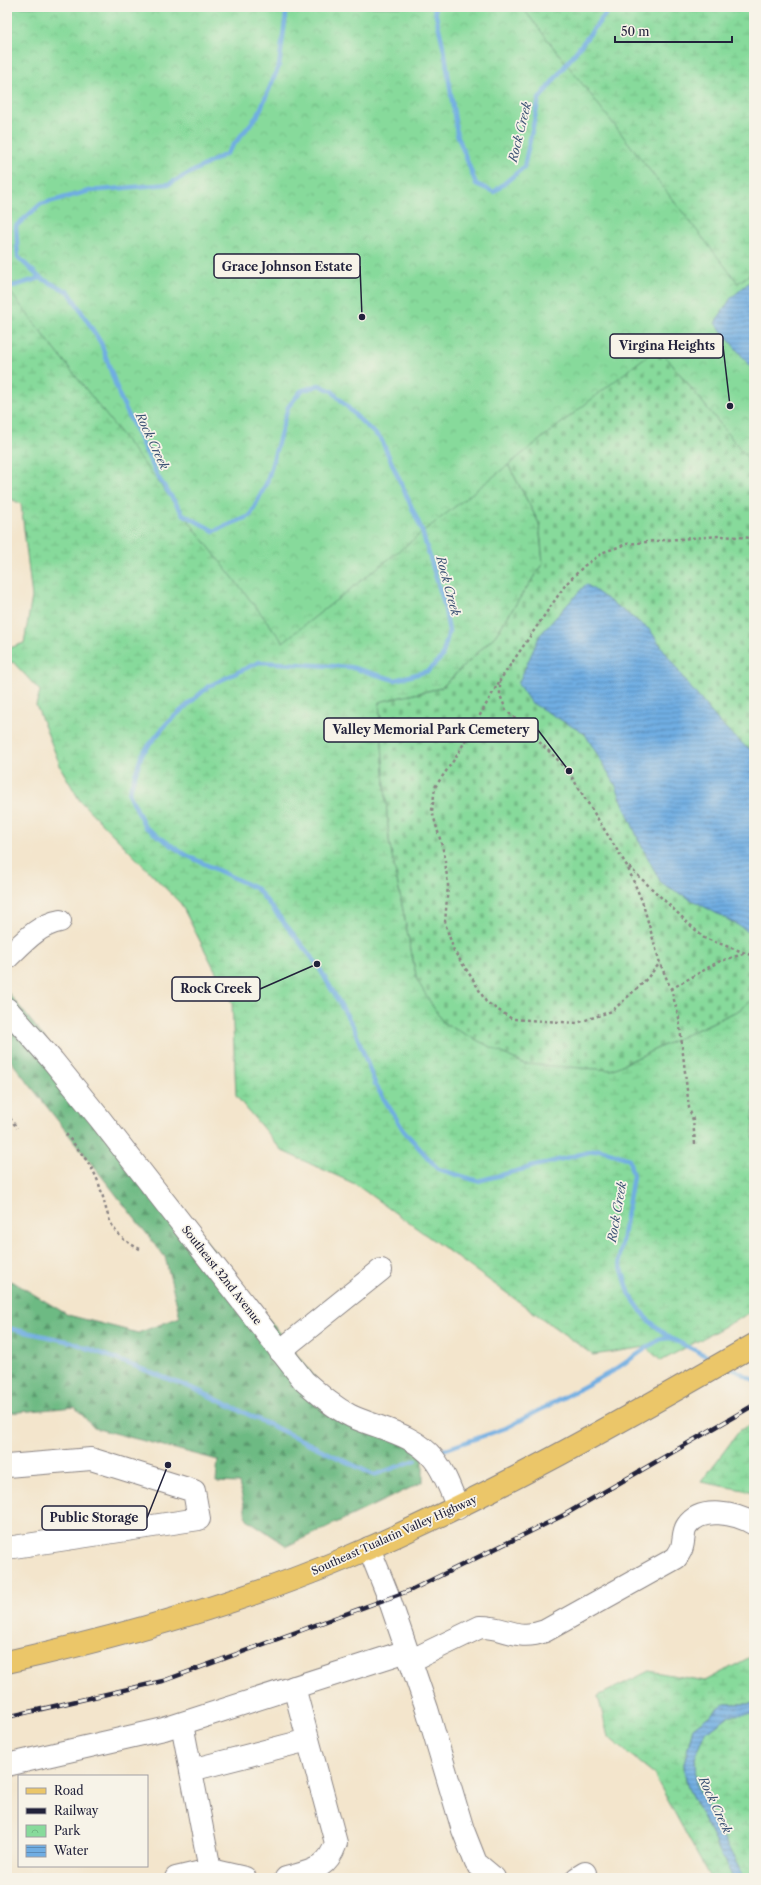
<svg xmlns="http://www.w3.org/2000/svg" width="761" height="1885" viewBox="0 0 761 1885" font-family="'Libre Caslon Text',serif">
	<defs>
		<pattern id="forest-firs" width="22" height="20" patternUnits="userSpaceOnUse"><rect width="22" height="20" fill="#6dba83"/><path d="M5 1l3.5 6h-7zM16 11l3.5 6h-7z" fill="#59976c"/></pattern>
		<pattern id="wetland-marsh" width="20" height="14" patternUnits="userSpaceOnUse"><rect width="20" height="14" fill="#87da9b"/><path d="M1 5h8M5 5V1M11 12h8M15 12V8" fill="none" stroke="#74bb86"/></pattern>
		<pattern id="cemetery-stones" width="16" height="16" patternUnits="userSpaceOnUse"><rect width="16" height="16" fill="#87da9b"/><path d="M2 7V4a2 2 0 0 1 4 0v3zM10 15v-3a2 2 0 0 1 4 0v3z" fill="#74bb86"/></pattern>
		<pattern id="park-crowns" width="20" height="18" patternUnits="userSpaceOnUse"><rect width="20" height="18" fill="#87da9b"/><path d="M2 6a3 3 0 1 1 6 0M12 15a3 3 0 1 1 6 0" fill="none" stroke="#74bb86"/></pattern>
		<pattern id="water-rules" width="6" height="5" patternUnits="userSpaceOnUse"><rect width="6" height="5" fill="#70ade2"/><path d="M0 2.5h6" fill="none" stroke="#5c8cb8"/></pattern>
	</defs>
	<rect width="100%" height="100%" fill="#f7f3e8"/>
	<filter id="ink" filterUnits="userSpaceOnUse"><feTurbulence type="fractalNoise" baseFrequency=".025" numOctaves="2"/><feDisplacementMap in="SourceGraphic" scale="8" xChannelSelector="R" yChannelSelector="G"/><feConvolveMatrix kernelMatrix="1 2 1 2 8 2 1 2 1" color-interpolation-filters="sRGB"/></filter>
	<filter id="wash" filterUnits="userSpaceOnUse"><feTurbulence type="fractalNoise" baseFrequency=".012" numOctaves="4" result="noise"/><feDisplacementMap in="SourceGraphic" scale="16" xChannelSelector="R" yChannelSelector="G"/><feGaussianBlur stdDeviation="0.9" result="paint"/><feColorMatrix in="noise" values="0 0 0 0 0 0 0 0 0 0 0 0 0 0 0 0 0 1.4 0 .05"/><feComposite in="paint" operator="in"/></filter>
	<g filter="url(#wash)">
		<rect width="100%" height="100%" fill="#f3e5cc"/>
		<path fill="url(#forest-firs)" stroke="#486e5f" d="M7,991L337,1405L423,1446V1482L287,1546L247,1519L239,1483L216,1482L218,1460L94,1428L75,1407L7,1413V1280L15,1283L68,1315L138,1333L180,1317L165,1257L7,1056Z"/>
		<g fill="url(#wetland-marsh)" stroke="#547e6b">
			<path d="M7,7H754V261L751,273L591,399L458,421L508,464L539,523L543,563L495,636L441,688L379,702L389,840L417,980L611,1070L739,1010L754,998L753,1311L661,1361L646,1347L593,1355L355,1184L282,1151L236,1096L232,1003L181,904L80,801L62,770L36,705L40,691L13,662L7,664V649L24,643L32,597L21,504L7,497Z"/>
			<path d="M754,1423V1492L701,1482L740,1430Z"/>
			<path d="M754,1655V1704H725L693,1728L683,1767L688,1788L733,1878H710L653,1773L608,1737L598,1696L649,1671L705,1681Z"/>
			<path d="M754,1714V1878H746L743,1876L696,1785L695,1757L705,1733L730,1715Z"/>
		</g>
		<path fill="url(#cemetery-stones)" stroke="#547e6b" d="M658,346L754,466V998L739,1010L611,1070L524,1064L443,1023L417,980L389,840L379,702L441,688L495,636L543,563L539,523L508,464Z"/>
		<path fill="url(#park-crowns)" stroke="#547e6b" d="M7,7H522L738,283L754,271V466L658,347L283,642L7,288Z"/>
		<g fill="url(#water-rules)" stroke="#49688e">
			<path d="M754,261V371L715,323L731,298L753,279L751,273Z"/>
			<path d="M586,584L650,630L686,682L720,723L746,747L754,751V934L661,883L639,841L615,784L585,734L530,702L518,684L540,635Z"/>
			<path d="M725,1704H754V1714L730,1715L705,1733L695,1758L696,1785L743,1876L746,1878H733L688,1788L683,1767L693,1728Z"/>
		</g>
		<g fill="none" stroke-linecap="round" stroke-linejoin="round">
			<g stroke="#70ade2" stroke-width="4.5">
				<path d="M287,7L279,66L258,115L226,154L169,184L89,191L41,204L16,226L18,257L40,278L69,292L101,343L120,397L158,477L183,514L214,531L250,516L267,482L288,407L301,391L319,385L332,391L363,423L381,439L421,528L443,600L449,631L442,657L428,671L395,680L350,667L259,662L209,686L167,723L142,754L129,793L145,827L184,854L257,889L317,964L354,1028L376,1086L404,1131L438,1169L478,1181L600,1149L629,1159L633,1176L619,1260L630,1295L646,1318L670,1338L715,1360"/>
				<path d="M434,7L445,54L457,134L476,184L494,192L524,167L539,99L611,7"/>
				<path d="M7,288L40,278"/>
				<path d="M7,1328L71,1342L197,1390L374,1475L416,1460"/>
				<path d="M729,1367L754,1380"/>
				<path d="M443,1450L506,1428L613,1371L660,1339L670,1338"/>
			</g>
		</g>
	</g>
	<g filter="url(#ink)">
		<g fill="none" stroke-linecap="round" stroke-linejoin="round">
			<g stroke="#8a8484" stroke-width="24">
				<g id="minor">
					<path d="M7,958C23,943 38,925 60,921"/>
					<path d="M7,1009L53,1061L100,1119L304,1381C319,1394 333,1407 351,1416C379,1429 413,1433 434,1459C445,1473 451,1491 458,1508"/>
					<path d="M280,1351L381,1270"/>
					<path d="M7,1466L91,1459L194,1491L199,1519L7,1548"/>
					<path d="M369,1548L389,1598L427,1709L463,1830L476,1863L494,1878"/>
					<path d="M410,1661L480,1627C506,1626 516,1642 545,1631L676,1558C678,1555 681,1551 682,1547C684,1541 683,1531 687,1526C701,1505 737,1514 754,1524"/>
					<path d="M182,1724L210,1870"/>
					<path d="M7,1765L164,1729L407,1651"/>
					<path d="M191,1770L308,1740"/>
					<path d="M176,1878L210,1870L245,1878"/>
					<path d="M286,1878C311,1871 327,1870 336,1843L294,1687"/>
					<path d="M577,1878L585,1873"/>
				</g>
			</g>
			<g stroke="#8a8484" stroke-width="24">
				<path id="major" d="M7,1662C119,1637 238,1604 344,1559C486,1499 620,1422 754,1345"/>
			</g>
			<g stroke="#8a8484" stroke-width="2.5" stroke-dasharray="3 3" stroke-linecap="butt">
				<path d="M7,657L10,656"/>
				<path d="M499,682L456,757L435,787L432,811L444,853L448,885L445,923L454,951L474,981L486,1002L512,1019L577,1023L612,1011L643,983L660,963"/>
				<path d="M629,867L704,938L754,956"/>
				<path d="M671,989L718,962L746,953"/>
				<path d="M10,1118L17,1128"/>
				<path d="M66,1134C77,1148 90,1162 97,1179C110,1211 103,1232 140,1249"/>
				<path d="M695,1144L693,1120L689,1108L679,1018L671,989L660,963L642,901L627,866L573,779L557,759L506,710L500,695V680L566,584L584,566L604,552L627,544L665,540L720,536L754,538"/>
			</g>
			<use href="#minor" stroke="#fff" stroke-width="22"/>
			<use href="#major" stroke="#ebc669" stroke-width="22"/>
			<g stroke="#22223b" stroke-width="4.5">
				<path id="rail" d="M7,1717L163,1681L411,1590L564,1515L754,1405"/>
			</g>
			<use href="#rail" stroke="#f7f3e8" stroke-width="3" stroke-dasharray="9" stroke-linecap="butt"/>
		</g>
	</g>
	<g text-anchor="middle" stroke-width="3.5" stroke-linejoin="round" paint-order="stroke">
		<g font-size="11" fill="#22223b" stroke="#f7f3e8">
			<text transform="translate(222 1275) rotate(52)" y="4">Southeast 32nd Avenue</text>
			<text transform="translate(394 1535) rotate(-24)" y="4">Southeast Tualatin Valley Highway</text>
		</g>
		<g font-size="12" font-style="italic" fill="#3d5375" stroke="#f7f3e8">
			<text transform="translate(520 132) rotate(-76)" y="4">Rock Creek</text>
			<text transform="translate(152 441) rotate(65)" y="4">Rock Creek</text>
			<text transform="translate(448 586) rotate(75)" y="4">Rock Creek</text>
			<text transform="translate(617 1212) rotate(-80)" y="4">Rock Creek</text>
			<text transform="translate(715 1805) rotate(65)" y="4">Rock Creek</text>
		</g>
	</g>
	<path fill="none" stroke="#22223b" stroke-width="1.5" d="M362 317L360 266M730 406L723 346M569 771L538 730M317 964L260 989M168 1465L147 1518"/>
	<g fill="#22223b" stroke="#f7f3e8" stroke-width="1.5">
		<circle cx="362" cy="317" r="4"/>
		<circle cx="730" cy="406" r="4"/>
		<circle cx="569" cy="771" r="4"/>
		<circle cx="317" cy="964" r="4"/>
		<circle cx="168" cy="1465" r="4"/>
	</g>
	<g fill="#f7f3e8" stroke="#22223b" stroke-width="1.5">
		<rect x="214" y="254" width="146" height="24" rx="4"/>
		<rect x="610" y="334" width="113" height="24" rx="4"/>
		<rect x="324" y="718" width="214" height="24" rx="4"/>
		<rect x="172" y="977" width="88" height="24" rx="4"/>
		<rect x="42" y="1506" width="105" height="24" rx="4"/>
	</g>
	<g font-size="12" text-anchor="middle" font-weight="bold" fill="#22223b">
		<text x="287" y="271">Grace Johnson Estate</text>
		<text x="667" y="350">Virgina Heights</text>
		<text x="431" y="734">Valley Memorial Park Cemetery</text>
		<text x="216" y="993">Rock Creek</text>
		<text x="94" y="1522">Public Storage</text>
	</g>
	<rect width="761" height="1885" fill="none" stroke="#f7f3e8" stroke-width="24"/>
	<rect x="18" y="1775" width="130" height="92" fill="#f7f3e8" stroke="#a29fa3"/>
	<rect x="26" y="1788" width="20" height="6" fill="#ebc669" stroke="#a29fa3"/>
	<text x="54" y="1795" font-size="12" fill="#22223b">Road</text>
	<rect x="26" y="1808" width="20" height="6" fill="#22223b" stroke="#a29fa3"/>
	<text x="54" y="1815" font-size="12" fill="#22223b">Railway</text>
	<rect x="26" y="1825" width="20" height="12" fill="url(#park-crowns)" stroke="#a29fa3"/>
	<text x="54" y="1835" font-size="12" fill="#22223b">Park</text>
	<rect x="26" y="1845" width="20" height="12" fill="url(#water-rules)" stroke="#a29fa3"/>
	<text x="54" y="1855" font-size="12" fill="#22223b">Water</text>
	<path d="M615 36v6h117v-6" fill="none" stroke="#22223b" stroke-width="2"/>
	<text x="621" y="36" font-size="12" fill="#22223b" stroke="#f7f3e8" stroke-width="3" paint-order="stroke">50 m</text>
</svg>
